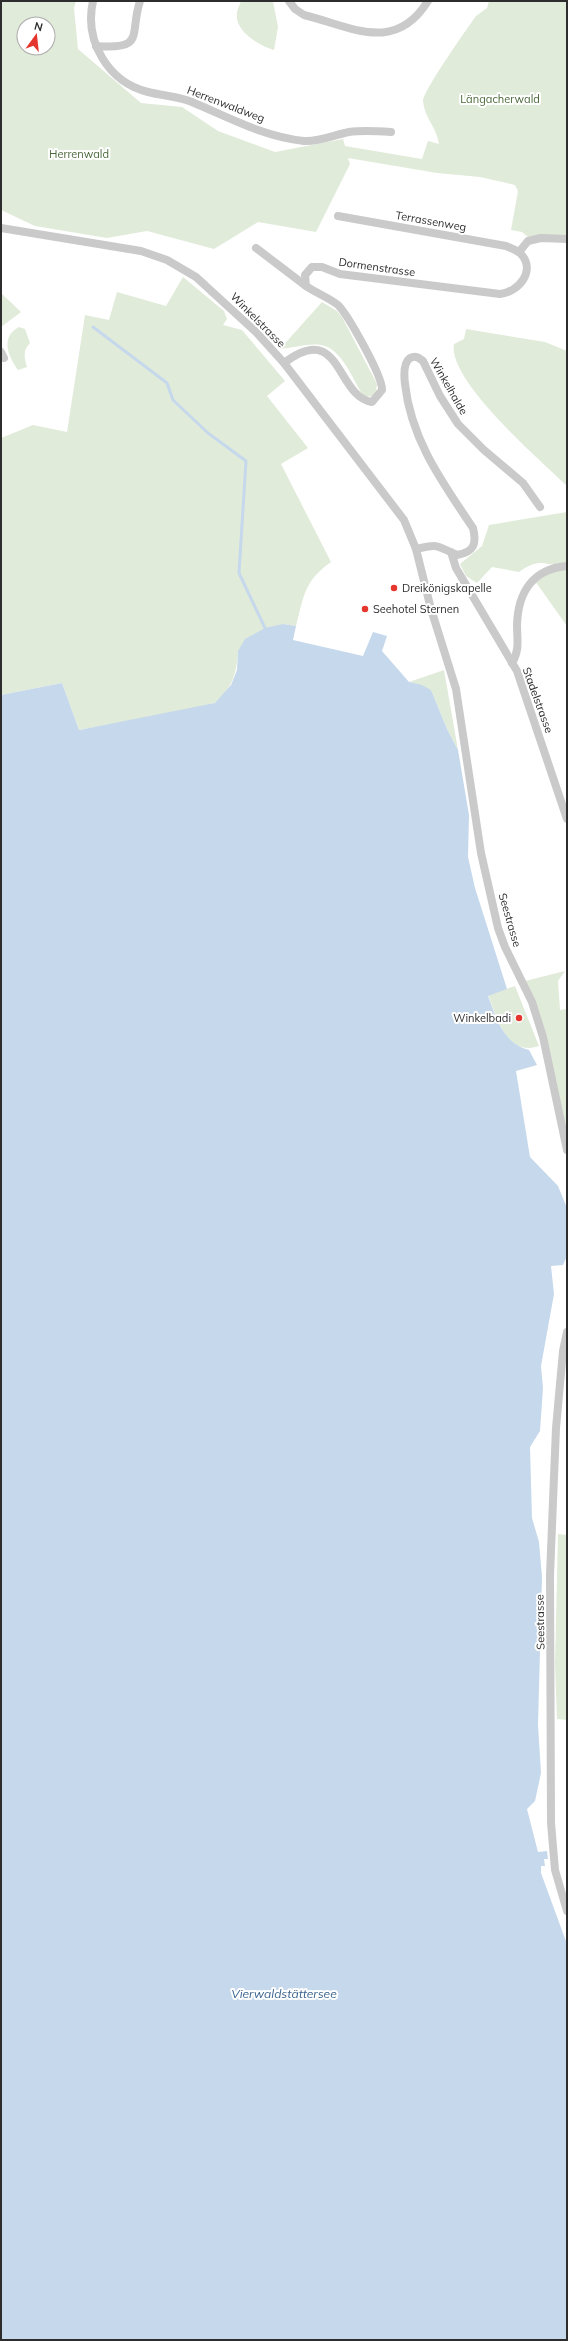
<svg xmlns="http://www.w3.org/2000/svg" width="568" height="2341" viewBox="0 0 568 2341" font-family="Mulish,sans-serif">
	<rect width="100%" height="100%" fill="#fff"/>
	<g fill="#e1ebda" fill-rule="evenodd">
		<path d="M1,1H76L74,8L78,49L141,103L182,107L218,131L275,152L343,139L345,146L422,159L428,141L439,144C437,128 424,117 423,101C423,91 468,27 476,16L487,8L489,1H567V237H528L522,232L511,230L518,191L515,185L480,177L437,173L348,158L350,164L316,232L258,222L214,249L147,231L107,238L35,226L1,210ZM24,24H48V48H24Z"/>
		<path d="M241,1H273L278,27L274,50C260,46 234,31 237,13C237,9 240,5 241,1Z"/>
		<path d="M183,277L224,311L227,319L223,325L242,330L285,381L267,396L308,448L281,464L331,562C304,581 304,596 296,626L283,624L238,651C237,671 233,688 216,702C209,708 97,726 79,730L62,683L1,695V438L33,425L67,432L85,315L109,320L117,292L166,306Z"/>
		<path d="M1,293L21,312L1,327Z"/>
		<path d="M322,302L337,311L342,317L377,384L376,391L372,396L366,397L362,394C353,379 341,348 321,345C308,343 293,348 280,349Z"/>
		<path d="M19,327L25,329L30,343C23,350 24,357 27,367L18,370C8,356 0,337 19,327Z"/>
		<path d="M466,329L545,342L567,351V486C541,461 447,380 454,344L464,339Z"/>
		<path d="M567,512V564C544,568 543,555 519,572L492,567L477,583L466,576L460,564L482,546L489,525Z"/>
		<path d="M567,567V626L535,581L540,576Z"/>
		<path d="M444,670L458,750L447,729L431,690L409,682Z"/>
		<path d="M565,971L558,981L560,1010L567,1009V1134L525,981Z"/>
		<path d="M515,986L539,1046C507,1057 497,1018 488,995Z"/>
		<path d="M558,1534L567,1535V1720L557,1719L555,1664Z"/>
	</g>
	<path fill="#c6d8eb" d="M283,624L296,626L293,640L363,656L373,632L387,636L382,651L409,682L422,685L431,690L447,729L458,750L469,815L468,857L475,888L507,989L488,996C496,1017 503,1044 529,1050L537,1065L516,1071L530,1157L558,1186L567,1208V1256L563,1265L551,1266L554,1294L541,1366L543,1388L540,1431L530,1447L532,1518L539,1542L542,1577L538,1725L541,1773L535,1801L527,1809L538,1852L547,1851L548,1859H544L545,1866H541V1873L567,1944V2340H1V695L62,683L79,730L215,703L231,685L237,670L238,651L245,639L265,628Z"/>
	<g fill="none" stroke-linecap="round" stroke-linejoin="round">
		<path stroke="#c6d8eb" stroke-width="3" d="M93,327L167,383L173,400L208,433L246,461L239,573L265,628"/>
		<g stroke="#cacaca" stroke-width="8">
			<path d="M93,1C84,41 108,82 148,92C163,96 178,96 192,102C228,117 264,137 304,141C319,142 334,135 349,132C363,130 377,131 391,132"/>
			<path d="M289,1L295,9L304,15C352,27 395,54 428,1"/>
			<path d="M96,46C146,50 129,35 140,1"/>
			<path d="M1,228L141,251L167,260L196,277L256,332L284,363L404,520L416,549L431,609L456,689L481,853L498,928L505,947L532,1002L543,1037L567,1150"/>
			<path d="M256,248L306,286"/>
			<path d="M519,252L528,241L541,238L567,239"/>
			<path d="M1,352L4,358"/>
			<path d="M284,363C341,319 336,397 372,402L382,390C383,377 348,315 338,305C328,297 316,293 306,286L305,275L312,267H322L340,274L500,294C519,292 537,270 520,253C516,250 511,248 506,246L338,216"/>
			<path d="M416,549C440,543 436,546 457,555C474,552 477,544 473,528C443,483 411,440 405,384C404,376 403,363 410,358C416,355 419,358 423,361L440,396L458,424L484,450L523,483L540,507"/>
			<path d="M451,552L456,568L517,671L567,819"/>
			<path d="M512,663C520,650 517,639 517,625C518,592 533,569 567,566"/>
			<path d="M567,1332L563,1351L556,1428L550,1575L551,1823L555,1870L567,1911"/>
		</g>
	</g>
	<g fill="#e5362d" stroke="#fff" stroke-width="1.5">
		<circle cx="394" cy="588" r="4"/>
		<circle cx="365" cy="609" r="4"/>
		<circle cx="519" cy="1018" r="4"/>
	</g>
	<g text-anchor="middle" stroke-width="4" stroke-linejoin="round" paint-order="stroke">
		<g font-size="11" fill="#4a683a" stroke="#fff">
			<text x="500" y="103">Längacherwald</text>
			<text x="79" y="158">Herrenwald</text>
		</g>
		<g font-size="11" fill="#2d2d2d" stroke="#fff">
			<text transform="translate(226 104) rotate(21)" y="4">Herrenwaldweg</text>
			<text transform="translate(431 221) rotate(10)" y="4">Terrassenweg</text>
			<text transform="translate(377 267) rotate(8)" y="4">Dormenstrasse</text>
			<text transform="translate(258 320) rotate(45)" y="4">Winkelstrasse</text>
			<text transform="translate(449 386) rotate(60)" y="4">Winkelhalde</text>
			<text transform="translate(538 700) rotate(70)" y="4">Stadelstrasse</text>
			<text transform="translate(510 920) rotate(74)" y="4">Seestrasse</text>
			<text transform="translate(540 1622) rotate(-91)" y="4">Seestrasse</text>
		</g>
		<g font-size="11" fill="#2d2d2d" stroke="#fff" text-anchor="start">
			<text x="402" y="592">Dreikönigskapelle</text>
			<text x="373" y="613">Seehotel Sternen</text>
			<text x="511" y="1022" text-anchor="end">Winkelbadi</text>
		</g>
		<g font-size="12" font-style="italic" fill="#3b648f" stroke="#fff">
			<text x="284" y="1998">Vierwaldstättersee</text>
		</g>
	</g>
	<rect width="568" height="2341" fill="none" stroke="#2d2d2d" stroke-width="4"/>
	<g transform="translate(36 36) rotate(15)"><circle r="19" fill="#ffffff" stroke="#ababab"/>
	<path d="M0-3L7 15L0 10L-7 15Z" fill="#e5362d"/>
	<text y="-6" font-size="11" font-weight="bold" text-anchor="middle" fill="#2d2d2d">N</text>
	</g>
</svg>
